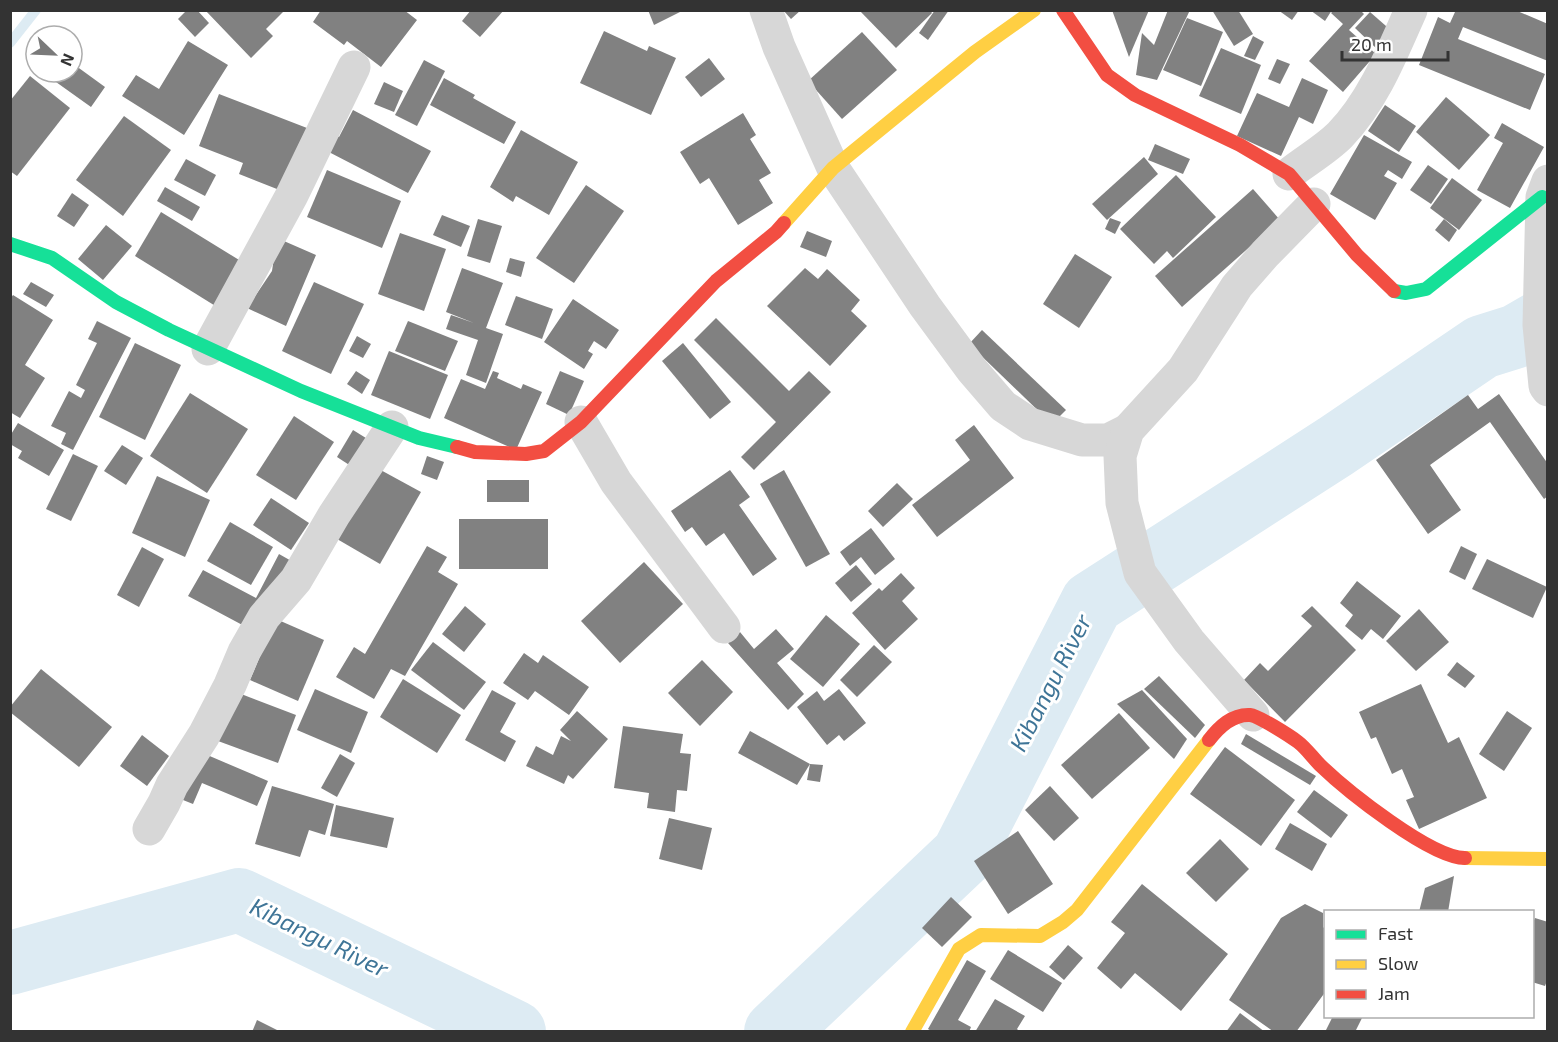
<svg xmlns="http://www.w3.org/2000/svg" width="1558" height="1042" viewBox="0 0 1558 1042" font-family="'Exo 2',sans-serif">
	<rect width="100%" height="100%" fill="#fff"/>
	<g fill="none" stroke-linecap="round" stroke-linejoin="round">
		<path stroke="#ddebf3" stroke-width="10" d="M10,43L36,10"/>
		<g stroke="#ddebf3" stroke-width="64">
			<path d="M10,963L239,900L514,1032"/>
			<path d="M776,1032L963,855L1092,603L1336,446L1482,347L1517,336L1548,318"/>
		</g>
	</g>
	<g fill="#818181">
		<path d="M187,10H197L209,23L195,37L178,19Z"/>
		<path d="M205,10H285L266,29L273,36L251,58Z"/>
		<path d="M321,10H404L417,20L381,67L347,41L344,45L313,22Z"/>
		<path d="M471,10H504L480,37L462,21Z"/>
		<path d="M648,10H684L654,25Z"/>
		<path d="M783,10H801L791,19Z"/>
		<path d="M859,10H930L932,13L896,48Z"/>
		<path d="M935,10H949L928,40L919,33Z"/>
		<path d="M1112,10H1149L1129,57Z"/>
		<path d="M1168,10H1190L1157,80L1136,75L1142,33L1154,45Z"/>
		<path d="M1212,10H1238L1253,34L1234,46Z"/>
		<path d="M1278,10H1299L1292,20Z"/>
		<path d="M1310,10H1332L1325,21Z"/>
		<path d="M1334,10H1360L1364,14L1349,30L1376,54L1343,92L1309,61L1343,24L1331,13Z"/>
		<path d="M1451,10H1515L1548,24V61L1463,27L1458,39L1545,74L1530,110L1419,65L1438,17L1450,23L1455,12Z"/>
		<path d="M1370,12L1394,33L1378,50L1355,28Z"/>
		<path d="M1187,18L1223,32L1201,86L1163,70Z"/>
		<path d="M604,31L647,51L649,46L676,58L651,115L580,83Z"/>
		<path d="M862,32L897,70L842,119L808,81Z"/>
		<path d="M1253,36L1264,42L1255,60L1244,56Z"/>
		<path d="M188,41L228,65L184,135L122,96L136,75L159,89Z"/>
		<path d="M1221,48L1261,65L1241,114L1199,96Z"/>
		<path d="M709,58L725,79L701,97L685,77Z"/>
		<path d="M1277,59L1290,64L1280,84L1268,79Z"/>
		<path d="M424,60L445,71L417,126L395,115Z"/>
		<path d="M72,63L105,87L91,107L42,72H72Z"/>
		<path d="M30,76L70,108L17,176L10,171V101Z"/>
		<path d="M444,78L475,95L473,98L516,122L504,144L430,105Z"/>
		<path d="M1302,78L1328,90L1313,124L1299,117L1281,156L1237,136L1257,93L1289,107Z"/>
		<path d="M384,82L403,91L394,112L374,104Z"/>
		<path d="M219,94L307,128L282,191L239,174L243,163L199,146Z"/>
		<path d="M1446,97L1490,135L1459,170L1416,132Z"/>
		<path d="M1385,105L1416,126L1399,152L1368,131Z"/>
		<path d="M353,110L431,151L408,193L325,150L334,134L339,137Z"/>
		<path d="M743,113L756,135L750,139L771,173L759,180L773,203L738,225L709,178L700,184L680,152Z"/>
		<path d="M124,116L171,150L123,216L76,180Z"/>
		<path d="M1502,123L1544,147L1510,208L1477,190L1503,143L1494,138Z"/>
		<path d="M521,130L578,162L549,215L516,196L513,202L490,187Z"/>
		<path d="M1364,135L1412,162L1402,179L1388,170L1384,176L1397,183L1375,220L1330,194Z"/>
		<path d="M1155,144L1190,159L1183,174L1148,160Z"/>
		<path d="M1144,157L1158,174L1107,220L1092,204Z"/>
		<path d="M186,159L216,175L205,196L174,180Z"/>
		<path d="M1428,165L1448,179L1431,204L1410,190Z"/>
		<path d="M327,170L401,201L382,248L307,217Z"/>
		<path d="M1176,175L1216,217L1173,258L1167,251L1154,264L1120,229Z"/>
		<path d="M1452,178L1482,200L1459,230L1430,208Z"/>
		<path d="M586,185L624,211L574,283L536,258Z"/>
		<path d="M165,187L200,207L192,221L157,201Z"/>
		<path d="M1253,189L1280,220L1182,307L1155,276Z"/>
		<path d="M72,193L89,205L74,227L57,216Z"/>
		<path d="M161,212L244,263L217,307L135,256Z"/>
		<path d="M442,215L470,226L461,247L433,235Z"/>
		<path d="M1110,218L1121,222L1115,234L1105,229Z"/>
		<path d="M478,219L502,226L490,263L467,256Z"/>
		<path d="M1444,219L1457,230L1449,242L1435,230Z"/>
		<path d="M106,225L132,246L103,280L78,259Z"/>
		<path d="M807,231L832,241L826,257L800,247Z"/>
		<path d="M400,233L446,249L424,311L378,294Z"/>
		<path d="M277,238L316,255L286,326L247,308L272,271Z"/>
		<path d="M1075,254L1112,277L1079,328L1043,304Z"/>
		<path d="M510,258L525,262L521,277L506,272Z"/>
		<path d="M462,268L503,283L486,328L503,334L486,383L466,375L478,340L446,329L451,315L474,323L446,312Z"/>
		<path d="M805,268L818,279L827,269L860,300L851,311L867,326L830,366L767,306Z"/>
		<path d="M31,282L54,295L46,307L23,294Z"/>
		<path d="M314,282L364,304L331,374L282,351Z"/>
		<path d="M13,295L53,320L25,365L45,378L20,418L10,412V299Z"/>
		<path d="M516,296L553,309L542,339L505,325Z"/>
		<path d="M573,299L619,330L606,349L594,341L588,351L593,354L584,369L544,342Z"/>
		<path d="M716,318L789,391L809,371L831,392L754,470L741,457L776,422L694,340Z"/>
		<path d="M97,321L131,338L73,450L61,444L66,433L51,426L69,391L81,398L85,390L76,385L97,343L88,339Z"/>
		<path d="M408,321L458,341L445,371L395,351Z"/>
		<path d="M982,330L1066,410L1052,424L969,344Z"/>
		<path d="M357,336L371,344L363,358L349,351Z"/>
		<path d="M135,343L181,365L145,440L99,417Z"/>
		<path d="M683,343L731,402L710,419L662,361Z"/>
		<path d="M389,351L448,375L430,419L371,395Z"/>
		<path d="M356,371L370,380L362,394L347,384Z"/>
		<path d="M493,371L499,373L497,378L521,389L523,384L542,392L516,450L444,418L461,379L485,389Z"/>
		<path d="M560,371L584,381L569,415L546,404Z"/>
		<path d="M190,393L248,429L207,493L150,456Z"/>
		<path d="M1499,394L1548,464V496L1544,499L1490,422L1430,465L1461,510L1428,534L1376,460L1468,395L1478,409Z"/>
		<path d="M294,416L334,442L296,500L256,475Z"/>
		<path d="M18,423L64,450L49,476L18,458L22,451L10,444V436Z"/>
		<path d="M974,425L1014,478L937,537L912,505L970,460L955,440Z"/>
		<path d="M353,430L374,443L357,470L337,457Z"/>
		<path d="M122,445L143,458L126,485L104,471Z"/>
		<path d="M73,454L98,466L71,521L46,509Z"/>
		<path d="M427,456L444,462L437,480L421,474Z"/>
		<path d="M377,468L421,492L380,564L337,539Z"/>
		<path d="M730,470L750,497L739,505L777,559L753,576L724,533L706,546L692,527L685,532L671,511Z"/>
		<path d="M784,470L830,554L806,567L760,484Z"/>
		<path d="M157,476L210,500L185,557L132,533Z"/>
		<rect x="487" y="480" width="42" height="22"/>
		<path d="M897,483L913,499L883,527L868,511Z"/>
		<path d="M271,498L309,523L291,550L253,525Z"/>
		<rect x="459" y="519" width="89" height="50"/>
		<path d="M230,522L273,547L251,585L207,561Z"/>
		<path d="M871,528L895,559L875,575L861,557L850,566L840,552Z"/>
		<path d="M427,546L447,557L438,572L458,584L405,676L391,669L374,699L336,677L354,647L365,654Z"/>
		<path d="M1461,546L1477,554L1465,580L1449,572Z"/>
		<path d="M142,547L164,559L139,607L117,595Z"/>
		<path d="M279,554L302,567L265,637L188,596L203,570L256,598Z"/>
		<path d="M1487,559L1547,587L1533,618L1472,589Z"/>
		<path d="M644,562L683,604L620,663L581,621Z"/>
		<path d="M856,565L872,584L851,602L835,583Z"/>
		<path d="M901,573L915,588L902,601L918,619L885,650L852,613L879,588L882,591Z"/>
		<path d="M1357,581L1401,616L1383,639L1371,629L1362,640L1345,626L1353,615L1340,603Z"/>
		<path d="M465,606L486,624L464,652L442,634Z"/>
		<path d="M1312,606L1356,650L1285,722L1244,680L1260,663L1268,671L1312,626L1301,616Z"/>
		<path d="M1419,609L1449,642L1416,671L1386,641Z"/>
		<path d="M826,615L860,644L823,687L790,659Z"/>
		<path d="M276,619L324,640L298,701L250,680Z"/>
		<path d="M776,629L794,649L777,663L804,694L788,710L728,643L740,632L754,649Z"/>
		<path d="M433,642L486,682L464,710L411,670Z"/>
		<path d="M874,645L892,662L857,697L840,680Z"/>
		<path d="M524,653L538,663L543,655L589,687L569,715L535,691L528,700L503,683Z"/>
		<path d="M702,660L733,692L700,726L668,693Z"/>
		<path d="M1457,662L1475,676L1465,688L1447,675Z"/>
		<path d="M41,669L112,727L79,767L10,712V707Z"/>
		<path d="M1159,676L1205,725L1195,738L1144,689Z"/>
		<path d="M403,679L461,715L437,753L380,717Z"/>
		<path d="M1421,684L1448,743L1459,737L1487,798L1419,829L1406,800L1414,797L1402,769L1392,774L1376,737L1371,739L1359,712Z"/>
		<path d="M315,689L368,712L351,753L297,730Z"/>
		<path d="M839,689L866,723L844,741L839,735L827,745L797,707L817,691L824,701Z"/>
		<path d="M492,690L516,703L500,732L516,741L505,762L465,740Z"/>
		<path d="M1142,690L1187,739L1174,759L1117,704Z"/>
		<path d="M236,692L296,715L278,763L218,741Z"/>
		<path d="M577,711L608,739L573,779L568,775L564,784L526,766L536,746L553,755L561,736L571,741L560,730Z"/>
		<path d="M1507,711L1532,728L1504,771L1479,754Z"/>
		<path d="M1119,713L1150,748L1092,799L1061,765Z"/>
		<path d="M623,726L683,734L680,753L691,754L687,791L677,790L675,812L647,808L649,793L614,788Z"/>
		<path d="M750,731L810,764L797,785L738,753Z"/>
		<path d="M1246,734L1316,776L1310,785L1241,744Z"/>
		<path d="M142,735L169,756L147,786L120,766Z"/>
		<path d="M1225,747L1295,800L1261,846L1190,794Z"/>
		<path d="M198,751L268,781L257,806L202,783L193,804L178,798Z"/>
		<path d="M340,754L355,763L337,797L321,788Z"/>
		<path d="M810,764L823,765L820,782L807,780Z"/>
		<path d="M272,786L334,804L325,835L309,830L300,857L255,844Z"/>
		<path d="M1050,786L1079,818L1054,841L1025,810Z"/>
		<path d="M1314,790L1348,815L1331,838L1297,812Z"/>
		<path d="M336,805L394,818L387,848L330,836Z"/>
		<path d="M669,818L712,828L702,870L659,859Z"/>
		<path d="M1290,823L1327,844L1312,871L1275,849Z"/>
		<path d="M1018,831L1053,884L1008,914L974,861Z"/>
		<path d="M1220,839L1249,869L1216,902L1186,873Z"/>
		<path d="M1454,876L1448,912H1419L1425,888Z"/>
		<path d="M1142,884L1228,954L1181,1011L1135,973L1121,989L1097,968L1125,933L1111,922Z"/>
		<path d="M951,897L972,917L942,947L922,928Z"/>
		<path d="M1305,904L1323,913V927L1326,930V991L1296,1032H1274L1229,1000L1281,918Z"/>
		<path d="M1535,918L1548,922V978L1545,986L1532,982V925Z"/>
		<path d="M1068,945L1083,958L1064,980L1049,967Z"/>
		<path d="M1008,950L1062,983L1043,1012L990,979Z"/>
		<path d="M967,960L986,971L958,1020L971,1027L969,1032H933L928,1029Z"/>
		<path d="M995,999L1025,1016L1017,1029L1020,1032H975Z"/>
		<path d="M1240,1013L1265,1032H1226Z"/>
		<path d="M1333,1016H1363L1355,1032H1325Z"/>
		<path d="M257,1020L281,1032H252Z"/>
	</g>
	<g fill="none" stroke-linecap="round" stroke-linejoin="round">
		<g stroke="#d7d7d7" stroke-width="33">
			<path d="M766,10L779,47L833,168L925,306L972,370L1003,406L1030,424L1082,440H1108L1128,430"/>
			<path d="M1289,174C1305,161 1325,150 1340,135C1373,101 1392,53 1411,10"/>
			<path d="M1548,181L1542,197L1539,325L1545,386L1548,390"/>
			<path d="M208,349L292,195L354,67"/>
			<path d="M581,422L616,482L724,627"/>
			<path d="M1253,715L1189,641L1140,573L1122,503L1120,456L1128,430L1183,370L1237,286L1265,254L1314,204"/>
			<path d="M149,829L164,803L172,785L204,735L230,685L244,652L264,617L296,580L334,515L392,427"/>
		</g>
		<g stroke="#16e098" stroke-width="14">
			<path d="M10,244L52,258L116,302L169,330L301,391L419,438L457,447"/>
			<path d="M1394,291L1406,293L1426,289L1542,197"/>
		</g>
		<g stroke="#ffcf43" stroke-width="14">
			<path d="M784,223L833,168L975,52L1034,10"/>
			<path d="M1465,858L1548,859"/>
			<path d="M912,1032L959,949L981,935L1040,936L1063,922L1077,910L1209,740"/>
		</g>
		<g stroke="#f24e42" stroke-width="14">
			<path d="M1063,10L1107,75L1135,95L1240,145L1289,174L1357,255L1394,291"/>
			<path d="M457,447L475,452L526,454L544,451L581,422L716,281L776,232L784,223"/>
			<path d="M1209,740C1219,727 1232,714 1250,715C1259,716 1290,736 1298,742C1306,748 1313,758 1320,765C1347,791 1431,858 1465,858"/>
		</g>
	</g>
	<g text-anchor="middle" stroke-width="6" stroke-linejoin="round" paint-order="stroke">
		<g font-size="24" font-style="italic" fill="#3f7597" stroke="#fff">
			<text transform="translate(1051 683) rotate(-63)" y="8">Kibangu River</text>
			<text transform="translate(319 938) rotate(26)" y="8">Kibangu River</text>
		</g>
	</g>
	<rect width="1558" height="1042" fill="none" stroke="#333333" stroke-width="24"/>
	<rect x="1324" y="910" width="210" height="108" fill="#ffffff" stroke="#adadad" stroke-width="1.5"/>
	<rect x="1336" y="930" width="30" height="9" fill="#16e098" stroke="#adadad" stroke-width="1.5"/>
	<text x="1378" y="940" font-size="18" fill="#333333">Fast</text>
	<rect x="1336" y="960" width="30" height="9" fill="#ffcf43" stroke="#adadad" stroke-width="1.5"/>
	<text x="1378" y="970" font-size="18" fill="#333333">Slow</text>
	<rect x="1336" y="990" width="30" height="9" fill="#f24e42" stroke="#adadad" stroke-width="1.5"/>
	<text x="1378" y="1000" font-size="18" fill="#333333">Jam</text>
	<g transform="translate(54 54) rotate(113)"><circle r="28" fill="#ffffff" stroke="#adadad" stroke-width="1.5"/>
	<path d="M0-4.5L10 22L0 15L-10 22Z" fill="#7a7a7a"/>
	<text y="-9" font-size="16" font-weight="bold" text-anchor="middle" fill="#333333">N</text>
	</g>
	<path d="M1342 51v9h106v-9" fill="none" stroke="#333333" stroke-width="3"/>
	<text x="1351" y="51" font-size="18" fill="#333333" stroke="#ffffff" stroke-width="4.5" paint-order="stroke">20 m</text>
</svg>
